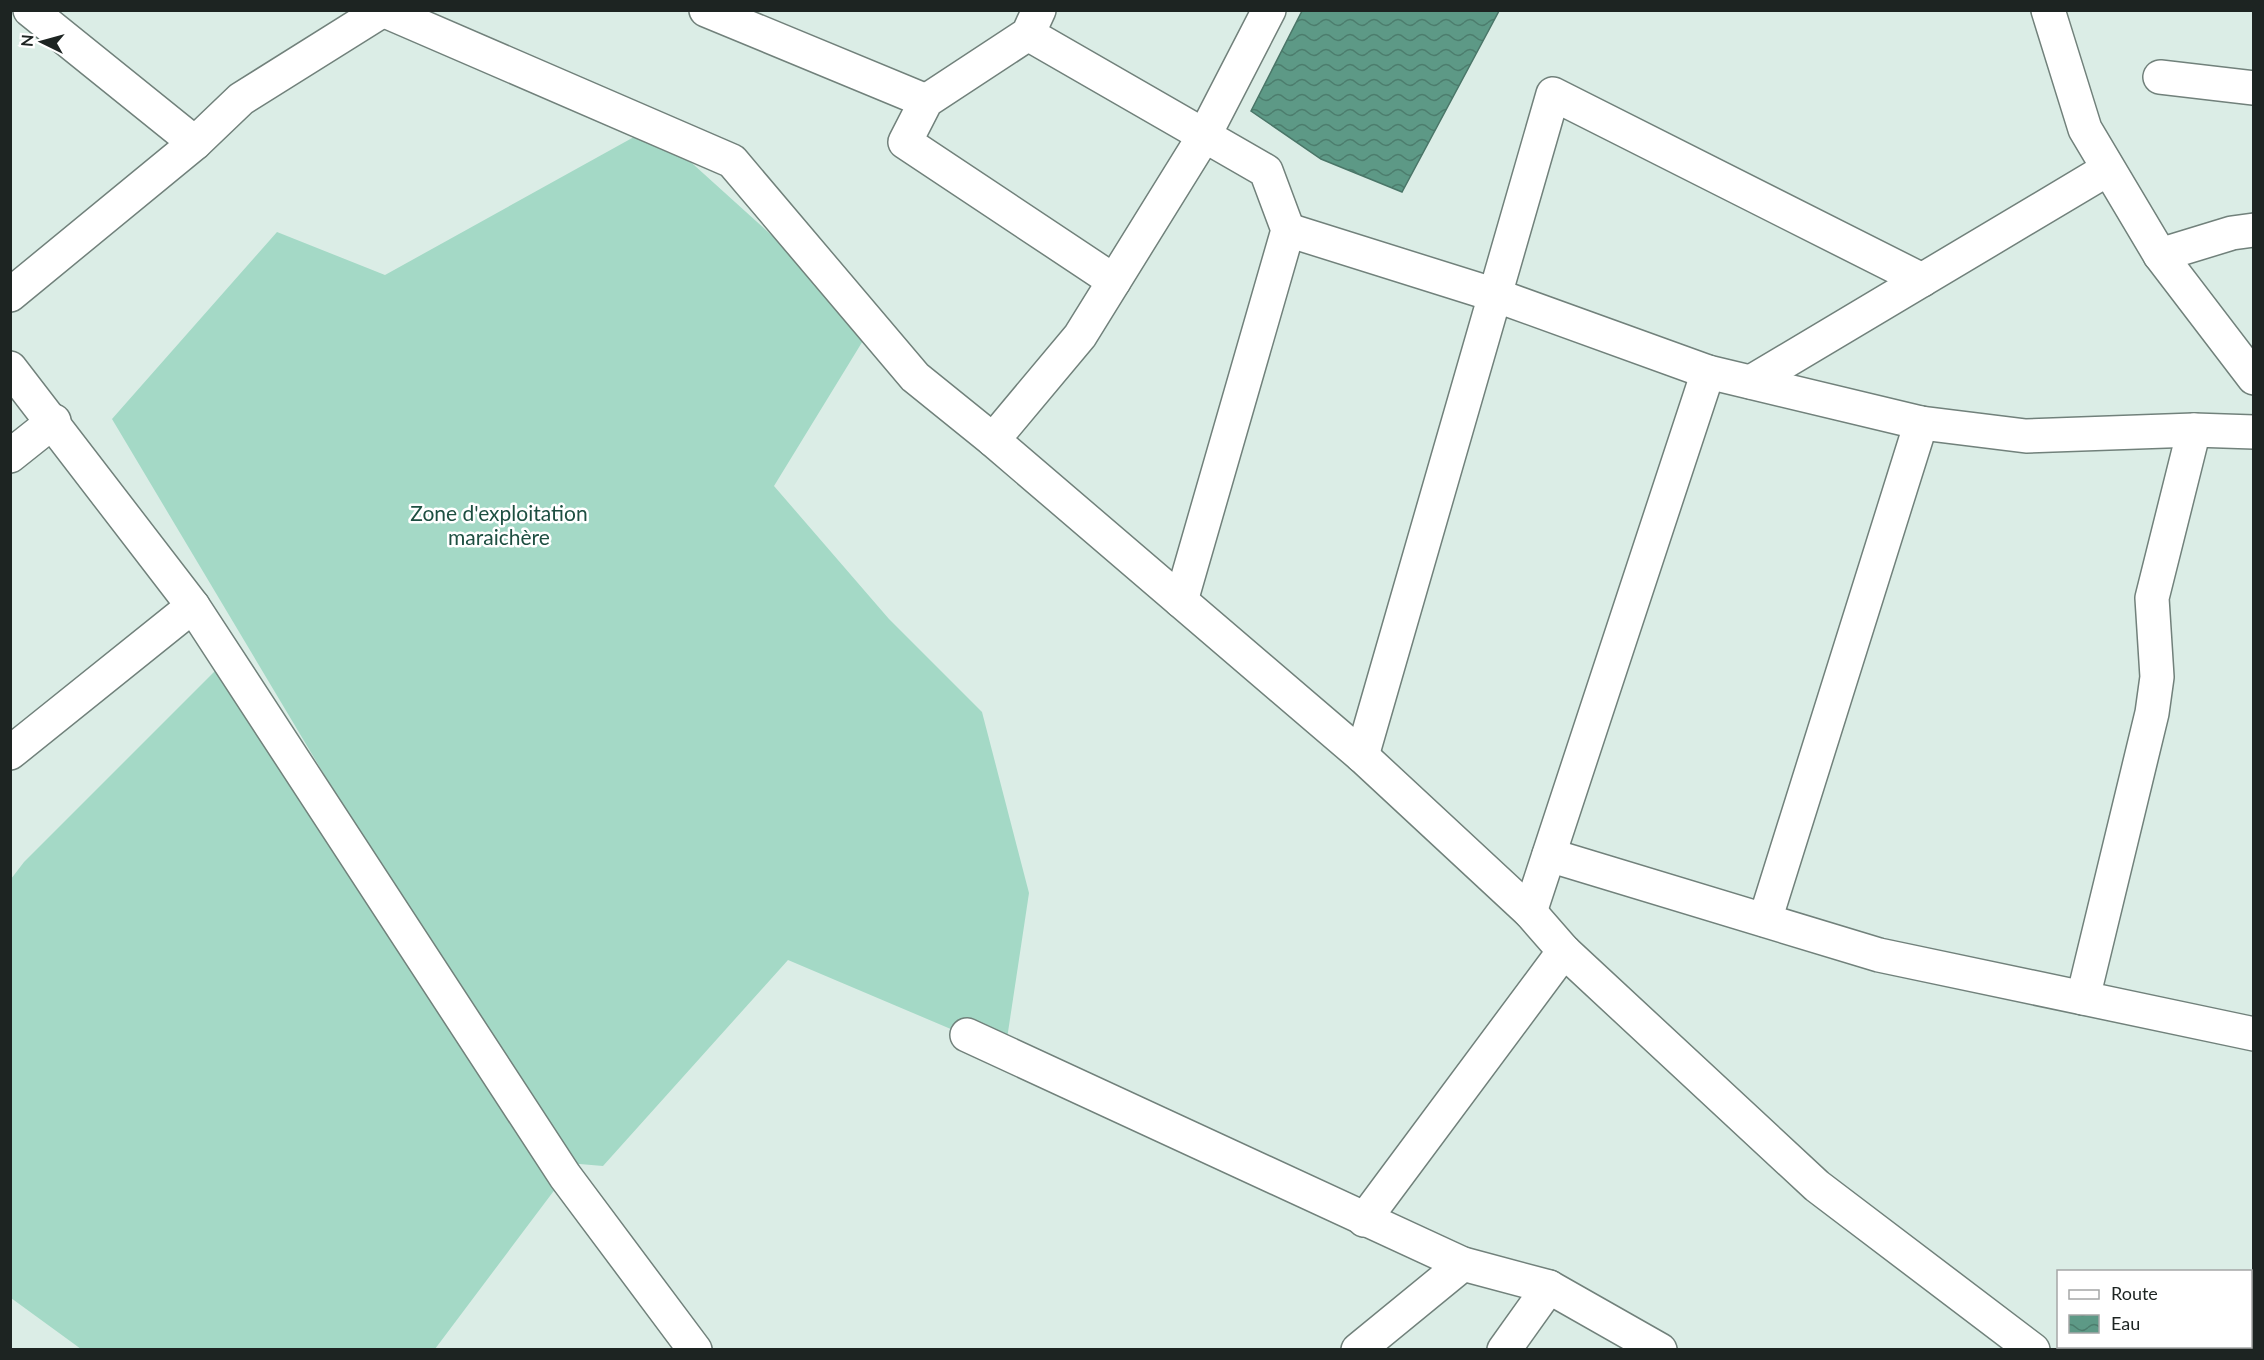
<svg xmlns="http://www.w3.org/2000/svg" width="2264" height="1360" viewBox="0 0 2264 1360" font-family="Lato,sans-serif">
	<defs>
		<pattern id="water-waves" width="16" height="10" patternUnits="userSpaceOnUse" patternTransform="scale(1.5)"><rect width="16" height="10" fill="#5d9986"/><path d="M0 5q4-4 8 0t8 0" fill="none" stroke="#4c7d6d"/></pattern>
	</defs>
	<rect width="100%" height="100%" fill="#dbede6"/>
	<path fill="#a4d9c6" d="M652,127L872,326L774,486L889,619L982,712L1029,893L1005,1052L788,960L603,1166L556,1162L565,1176L435,1349H81L11,1298V879L24,862L227,659L544,1143L112,419L277,232L385,275Z"/>
	<path fill="url(#water-waves)" stroke="#4a7668" stroke-width="1.5" d="M1302,11H1499L1402,192L1321,159L1251,111Z"/>
	<g fill="none" stroke-linecap="round" stroke-linejoin="round">
		<g stroke="#71817b" stroke-width="36">
			<g id="minor">
				<path d="M30,10L195,143"/>
				<path d="M383,10L732,161L915,377L993,440L1362,756L1530,912L1564,951L1817,1186L2033,1350"/>
				<path d="M706,10L926,101"/>
				<path d="M1039,10L1028,34L926,101L905,142L1114,281"/>
				<path d="M2048,10L2085,129L2160,255L2254,378"/>
				<path d="M1028,34L1266,171L1288,230L1181,601"/>
				<path d="M2160,77L2254,88"/>
				<path d="M1288,230L1495,295L1708,372L1921,423L2026,436L2194,430L2254,432"/>
				<path d="M2160,255L2232,233L2254,230"/>
				<path d="M10,295L195,143L241,99L383,10"/>
				<path d="M10,368L193,606L565,1176L695,1350"/>
				<path d="M1751,382L2108,169"/>
				<path d="M993,440L1080,336L1204,136L1269,10"/>
				<path d="M10,456L54,421"/>
				<path d="M10,753L193,606"/>
				<path d="M1362,756L1553,94L1922,280"/>
				<path d="M1549,855L1879,955L2254,1034"/>
				<path d="M1530,912L1708,372"/>
				<path d="M1765,920L1921,423"/>
				<path d="M2083,998L2152,713L2157,677L2152,598L2194,430"/>
				<path d="M967,1035L1463,1264L1549,1287L1660,1350"/>
				<path d="M1364,1220L1564,951"/>
				<path d="M1358,1350L1463,1264"/>
				<path d="M1504,1350L1549,1287"/>
			</g>
		</g>
		<use href="#minor" stroke="#fff" stroke-width="33"/>
	</g>
	<g text-anchor="middle" stroke-width="5" stroke-linejoin="round" paint-order="stroke">
		<g font-size="21" fill="#1d4f41" stroke="#fff">
			<text x="499" y="521">Zone d'exploitation<tspan x="499" dy="24">maraichère</tspan></text>
		</g>
	</g>
	<rect width="2264" height="1360" fill="none" stroke="#1d2422" stroke-width="24"/>
	<rect x="2057" y="1270" width="195" height="78" fill="#ffffff" stroke="#a5a7a7" stroke-width="1.5"/>
	<rect x="2069" y="1290" width="30" height="9" fill="#ffffff" stroke="#a5a7a7" stroke-width="1.5"/>
	<text x="2111" y="1300" font-size="18" fill="#1d2422">Route</text>
	<rect x="2069" y="1315" width="30" height="18" fill="url(#water-waves)" stroke="#a5a7a7" stroke-width="1.5"/>
	<text x="2111" y="1330" font-size="18" fill="#1d2422">Eau</text>
	<g transform="translate(42 42) rotate(275)" stroke="#ffffff" stroke-width="4.5" paint-order="stroke">
	<path d="M0-4.5L10 22L0 15L-10 22Z" fill="#1d2422"/>
	<text y="-9" font-size="16" font-weight="bold" text-anchor="middle" fill="#1d2422">N</text>
	</g>
</svg>
